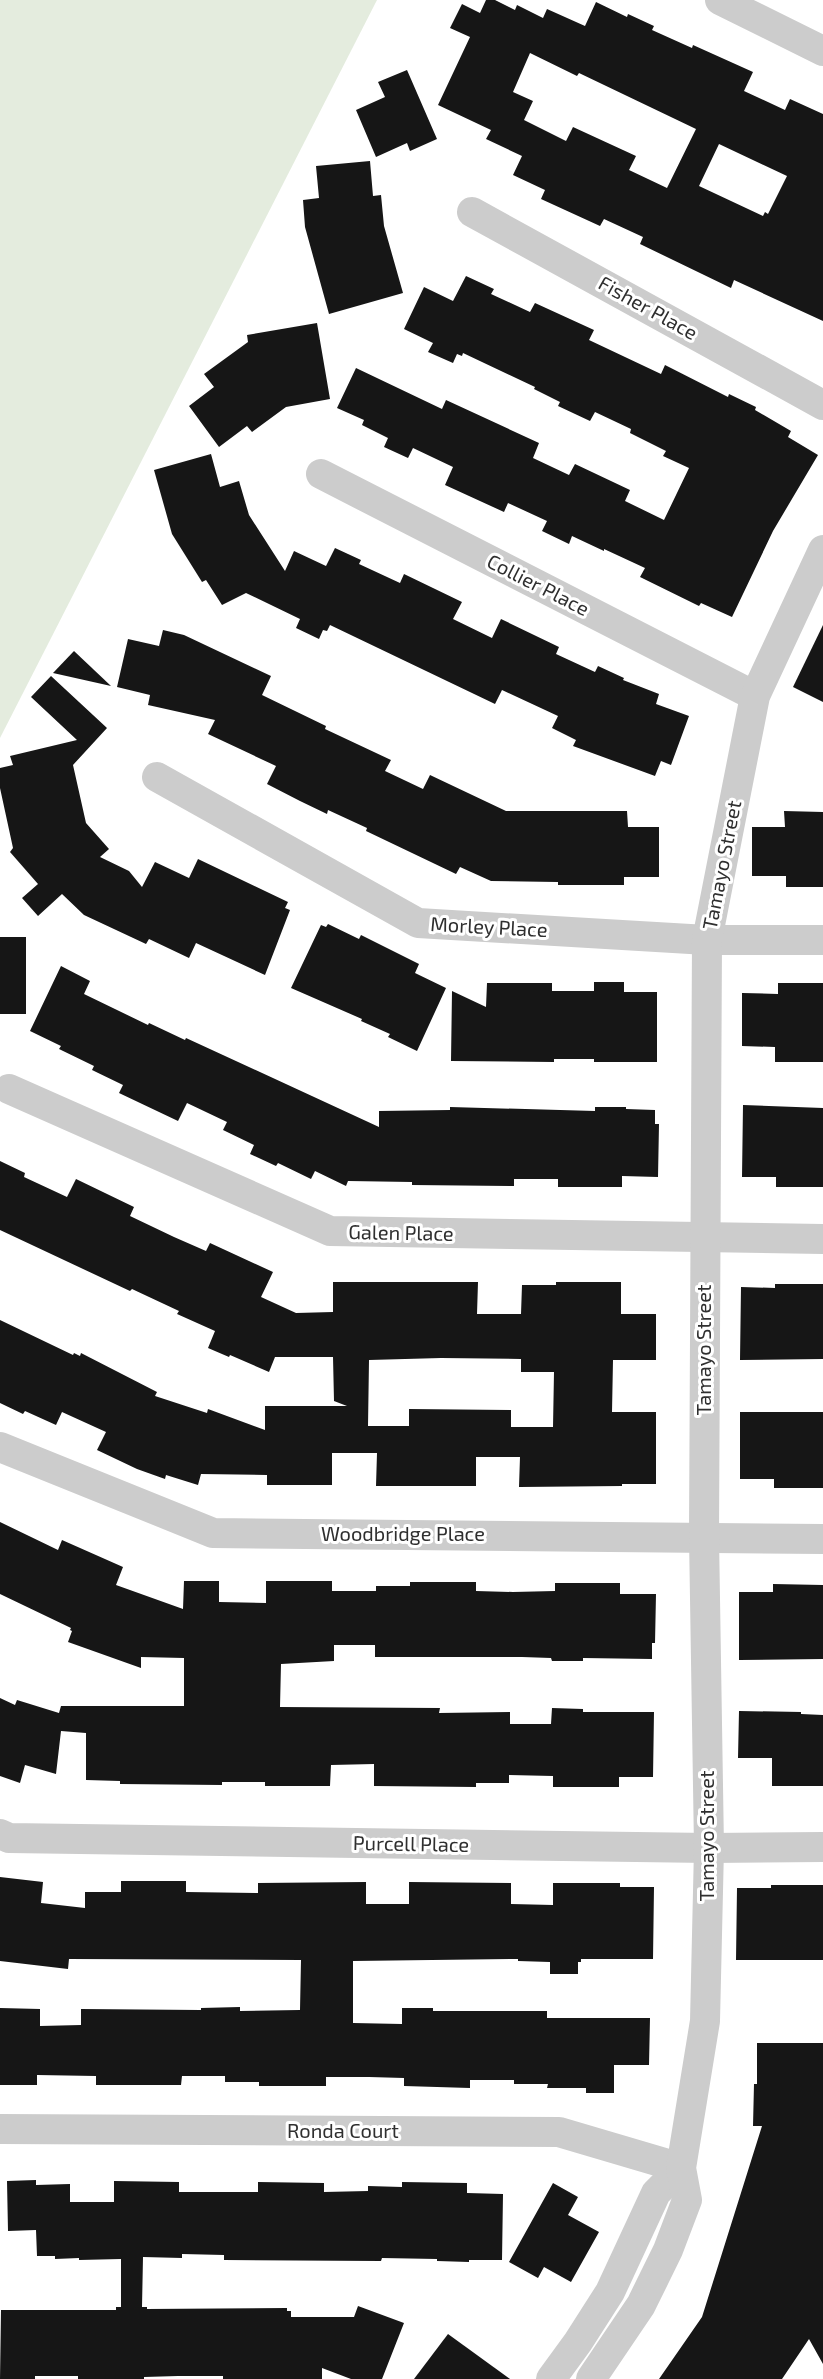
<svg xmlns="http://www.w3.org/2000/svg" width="823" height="2379" viewBox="0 0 823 2379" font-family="'Exo 2',sans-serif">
	<rect width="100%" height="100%" fill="#fff"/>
	<path fill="#e4ecde" d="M0,0H377L0,738Z"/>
	<g fill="#161616" fill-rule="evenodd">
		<path d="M486,0H495L515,10L517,5L543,18L547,9L585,26L596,2L627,17L628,14L654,26L652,30L692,48L693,45L753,72L744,91L785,110L790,99L823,114V321L734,280L731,288L640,244L643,237L604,219L600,226L541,199L545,190L513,175L522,156L486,139L491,130L438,105L470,37L450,28L462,4L480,13ZM530,53L577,76L579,73L696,129L667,188L629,170L636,156L573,127L566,141L524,120L533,101L513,92ZM719,144L787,176L768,214L765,212L763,216L699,186Z"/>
		<path d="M407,70L437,139L410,151L407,143L376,157L356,110L385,97L378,82Z"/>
		<path d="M370,161L373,196L381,195L384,226L403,293L329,314L305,227L303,200L319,198L316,166Z"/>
		<path d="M466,276L494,289L491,294L530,312L535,303L594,330L589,340L661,374L665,365L728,397L729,394L756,407L755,410L791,431L788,437L818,455L773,531L732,617L701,603L699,606L640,577L645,568L604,549V551L572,536L569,544L542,531L547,521L508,503L504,512L445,485L453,467L413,448L408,458L384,447L388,438L362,425L364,420L337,408L356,368L442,409L446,400L539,443L533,458L569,475L575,464L630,490L625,501L664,520L689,468L663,456L666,451L630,433L631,429L595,412L590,421L558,406L560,402L534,389L535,387L463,353L462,356L457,354L453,363L428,352L433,343L404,329L424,287L453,301Z"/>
		<path d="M317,323L330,399L286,407L252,432L247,426L219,447L189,406L214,387L204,374L248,342L247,335Z"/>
		<path d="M211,454L220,487L239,481L249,515L285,571L294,551L326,566L335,548L361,560L359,564L400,583L404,574L462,602L453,619L492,638L501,619L559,647L556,654L595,672L598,666L624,678L623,680L659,694L656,704L689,716L671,765L661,761L655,776L573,746L576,740L552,728L558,716L502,690L495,704L330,625L327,631L323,630L319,639L296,628L300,619L246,593L222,605L206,580L202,582L172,534L154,470Z"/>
		<path d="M823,625V702L793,687Z"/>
		<path d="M163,630L184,635L271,676L262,695L326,726L325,729L391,760L385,771L423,789L430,775L506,811H627L628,827H659V877H624V885H558V882L491,881L460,867L456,874L366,831L367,828L328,810L327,814L300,801L267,784L276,766L208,734L215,720L148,705L150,695L117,687L128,639L159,646Z"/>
		<path d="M74,651L111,686L53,673Z"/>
		<path d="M51,676L107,728L73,765L86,823L109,849L100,857L129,871L142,887L155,862L189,878L198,859L288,902L285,908L290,910L265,975L196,943L189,958L149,939L146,944L84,915L62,894L38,916L22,898L38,884L10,852L13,848L0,788V768L13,765L10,756L77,740L31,697Z"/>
		<path d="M784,811L823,812V887H786V876H752V827H785Z"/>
		<path d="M328,924L359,939L361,935L419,964L415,973L446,988L417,1051L388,1037L390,1034L361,1021L362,1019L291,988L321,925L326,927Z"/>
		<rect x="0" y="937" width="26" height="77"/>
		<path d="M61,966L90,981L84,994L148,1025L149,1023L185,1040L186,1038L379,1127V1111L450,1110V1107L595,1111V1107H626V1109L655,1110V1124H659L658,1177L622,1176V1187H558V1179H514V1186L412,1185V1182L348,1181L346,1186L315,1171L311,1179L278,1163L276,1166L250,1154L254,1145L223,1130L227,1122L187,1103L178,1121L119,1093L123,1085L92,1070L94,1066L59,1049L61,1046L30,1031Z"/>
		<path d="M594,982H624V992H657V1062H594V1059H554V1062L451,1061L452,991L486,1007L487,983H552V991H594Z"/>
		<path d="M778,983H823V1062H775V1047L742,1046V993L778,994Z"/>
		<path d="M743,1105L823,1108V1187H776V1177H742Z"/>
		<path d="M0,1161L25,1173L24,1177L67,1197L76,1179L134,1207L130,1216L174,1237L206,1251L210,1243L273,1272L261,1297L296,1313L333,1312V1282H478L477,1314H521L522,1285H556V1282H621V1314H656V1360H613L612,1412H656V1484H622V1486L519,1487L520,1457H476V1486H376L377,1453H332V1485H267V1475L201,1474L198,1485L166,1475L165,1479L137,1469L97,1450L106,1432L62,1412L56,1425L25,1411L23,1414L0,1403V1320L73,1355L74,1353L80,1356L81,1353L157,1392L155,1396L207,1413L208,1409L265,1430V1406H347L334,1401L333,1357H275L269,1372L230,1355L229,1357L208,1348L215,1331L177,1314L179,1311L132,1289L130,1291L0,1230ZM441,1358L521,1359V1372H554L553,1427H511V1410L409,1409V1426H368L369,1360Z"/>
		<path d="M775,1284H823V1359L740,1360L741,1287L775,1288Z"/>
		<path d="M740,1412H823V1488H774V1479H740Z"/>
		<path d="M0,1522L58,1550L62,1540L123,1567L116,1585L183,1609L184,1581H219V1602L266,1603V1581H332V1591H376V1586H410V1582H476V1591L513,1592L555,1591V1583H620V1594H656L655,1643H652V1659L583,1658V1661H552L551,1658L522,1657H375V1645H334V1661L281,1664L280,1707L440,1708L439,1713L510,1712V1724H551L552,1708L583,1709V1712H654L653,1777H619V1787H553V1776L509,1775V1783H476V1787L374,1786V1764L331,1765L330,1786H265V1782H222V1785L120,1784V1781L86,1780V1733L61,1731L56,1774L25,1765L20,1783L0,1776V1698L15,1705L17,1700L59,1713L61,1706H184V1658L141,1657V1668L68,1642L72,1631L70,1630L71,1628L0,1594Z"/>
		<path d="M773,1584L823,1585V1659L739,1660V1592H773Z"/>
		<path d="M739,1711L801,1712V1714L823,1715V1786H772V1758H738Z"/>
		<path d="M0,1877L43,1882L41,1903L85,1908V1892H121V1881H186V1892L258,1893V1883L366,1882V1904H409V1882L511,1883V1904L553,1905V1883H620V1887H654L653,1959H581V1962H578V1974H550V1962L518,1961V1959L353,1961V2023L402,2024V2008H433V2011H547V2018H650L649,2065H614V2093H586V2088H547L548,2084H514V2080H470V2088L404,2086V2078L369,2077H326V2086H259V2082H225V2076H182L181,2085H96V2076L37,2075V2085H0V2008L40,2009V2026L81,2025V2009L201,2010V2008L240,2007V2011L300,2010L301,1960L69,1959L68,1969L0,1961Z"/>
		<path d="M771,1885H823V1960H736L737,1888H771Z"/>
		<path d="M757,2043H823V2364L809,2339L782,2379H659L702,2317L762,2126H753L754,2084H757Z"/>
		<path d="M36,2180V2185L70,2184V2202H114V2181L179,2182V2192H258V2182L324,2183V2192L368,2191V2186L402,2187V2182L467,2183V2193L503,2194L502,2260H469V2262L437,2261V2259L382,2258L381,2261L224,2260V2255L182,2254V2258L143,2257L142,2307H147V2309L287,2308V2311H291V2317H354L358,2306L404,2323L382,2379H351L322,2368V2379H223V2376H178L144,2377V2379H78V2376H35V2379H0L1,2310H116V2307H121V2259L79,2260V2258L55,2259V2256H37L36,2230L8,2231L7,2181Z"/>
		<path d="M553,2183L578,2197L568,2215L599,2232L571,2282L544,2267L538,2278L509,2262Z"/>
		<path d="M448,2334L510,2379H414Z"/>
	</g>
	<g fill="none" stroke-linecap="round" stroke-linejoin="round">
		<g stroke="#ccc" stroke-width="30">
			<path d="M720,0L823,51"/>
			<path d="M472,212L823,405"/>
			<path d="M321,474L755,696"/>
			<path d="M157,777L418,923L707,940H823"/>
			<path d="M9,1089L330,1231L823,1239"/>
			<path d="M0,1447L213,1533L823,1539"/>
			<path d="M0,1834L9,1838L709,1848L823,1847"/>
			<path d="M0,2129L559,2132L681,2168"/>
			<path d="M551,2379L578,2342L610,2292L656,2193L681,2168"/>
			<path d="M591,2379L641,2305L668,2250L687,2200L681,2168L705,2021L709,1848L704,1536L707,940L755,696L823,550"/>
		</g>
	</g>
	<g text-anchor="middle" stroke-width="6" stroke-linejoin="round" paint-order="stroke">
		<g font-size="20" fill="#2f2f2f" stroke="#fff">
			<text transform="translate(648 308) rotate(29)" y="7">Fisher Place</text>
			<text transform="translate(538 585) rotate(27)" y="7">Collier Place</text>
			<text transform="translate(722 865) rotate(-79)" y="7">Tamayo Street</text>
			<text transform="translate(489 927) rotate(3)" y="7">Morley Place</text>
			<text transform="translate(401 1233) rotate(1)" y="7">Galen Place</text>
			<text transform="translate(704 1350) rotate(-90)" y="7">Tamayo Street</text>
			<text x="403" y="1541">Woodbridge Place</text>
			<text transform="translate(707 1836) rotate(-90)" y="7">Tamayo Street</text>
			<text transform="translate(411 1844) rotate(1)" y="7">Purcell Place</text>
			<text x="343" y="2138">Ronda Court</text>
		</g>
	</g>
</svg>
